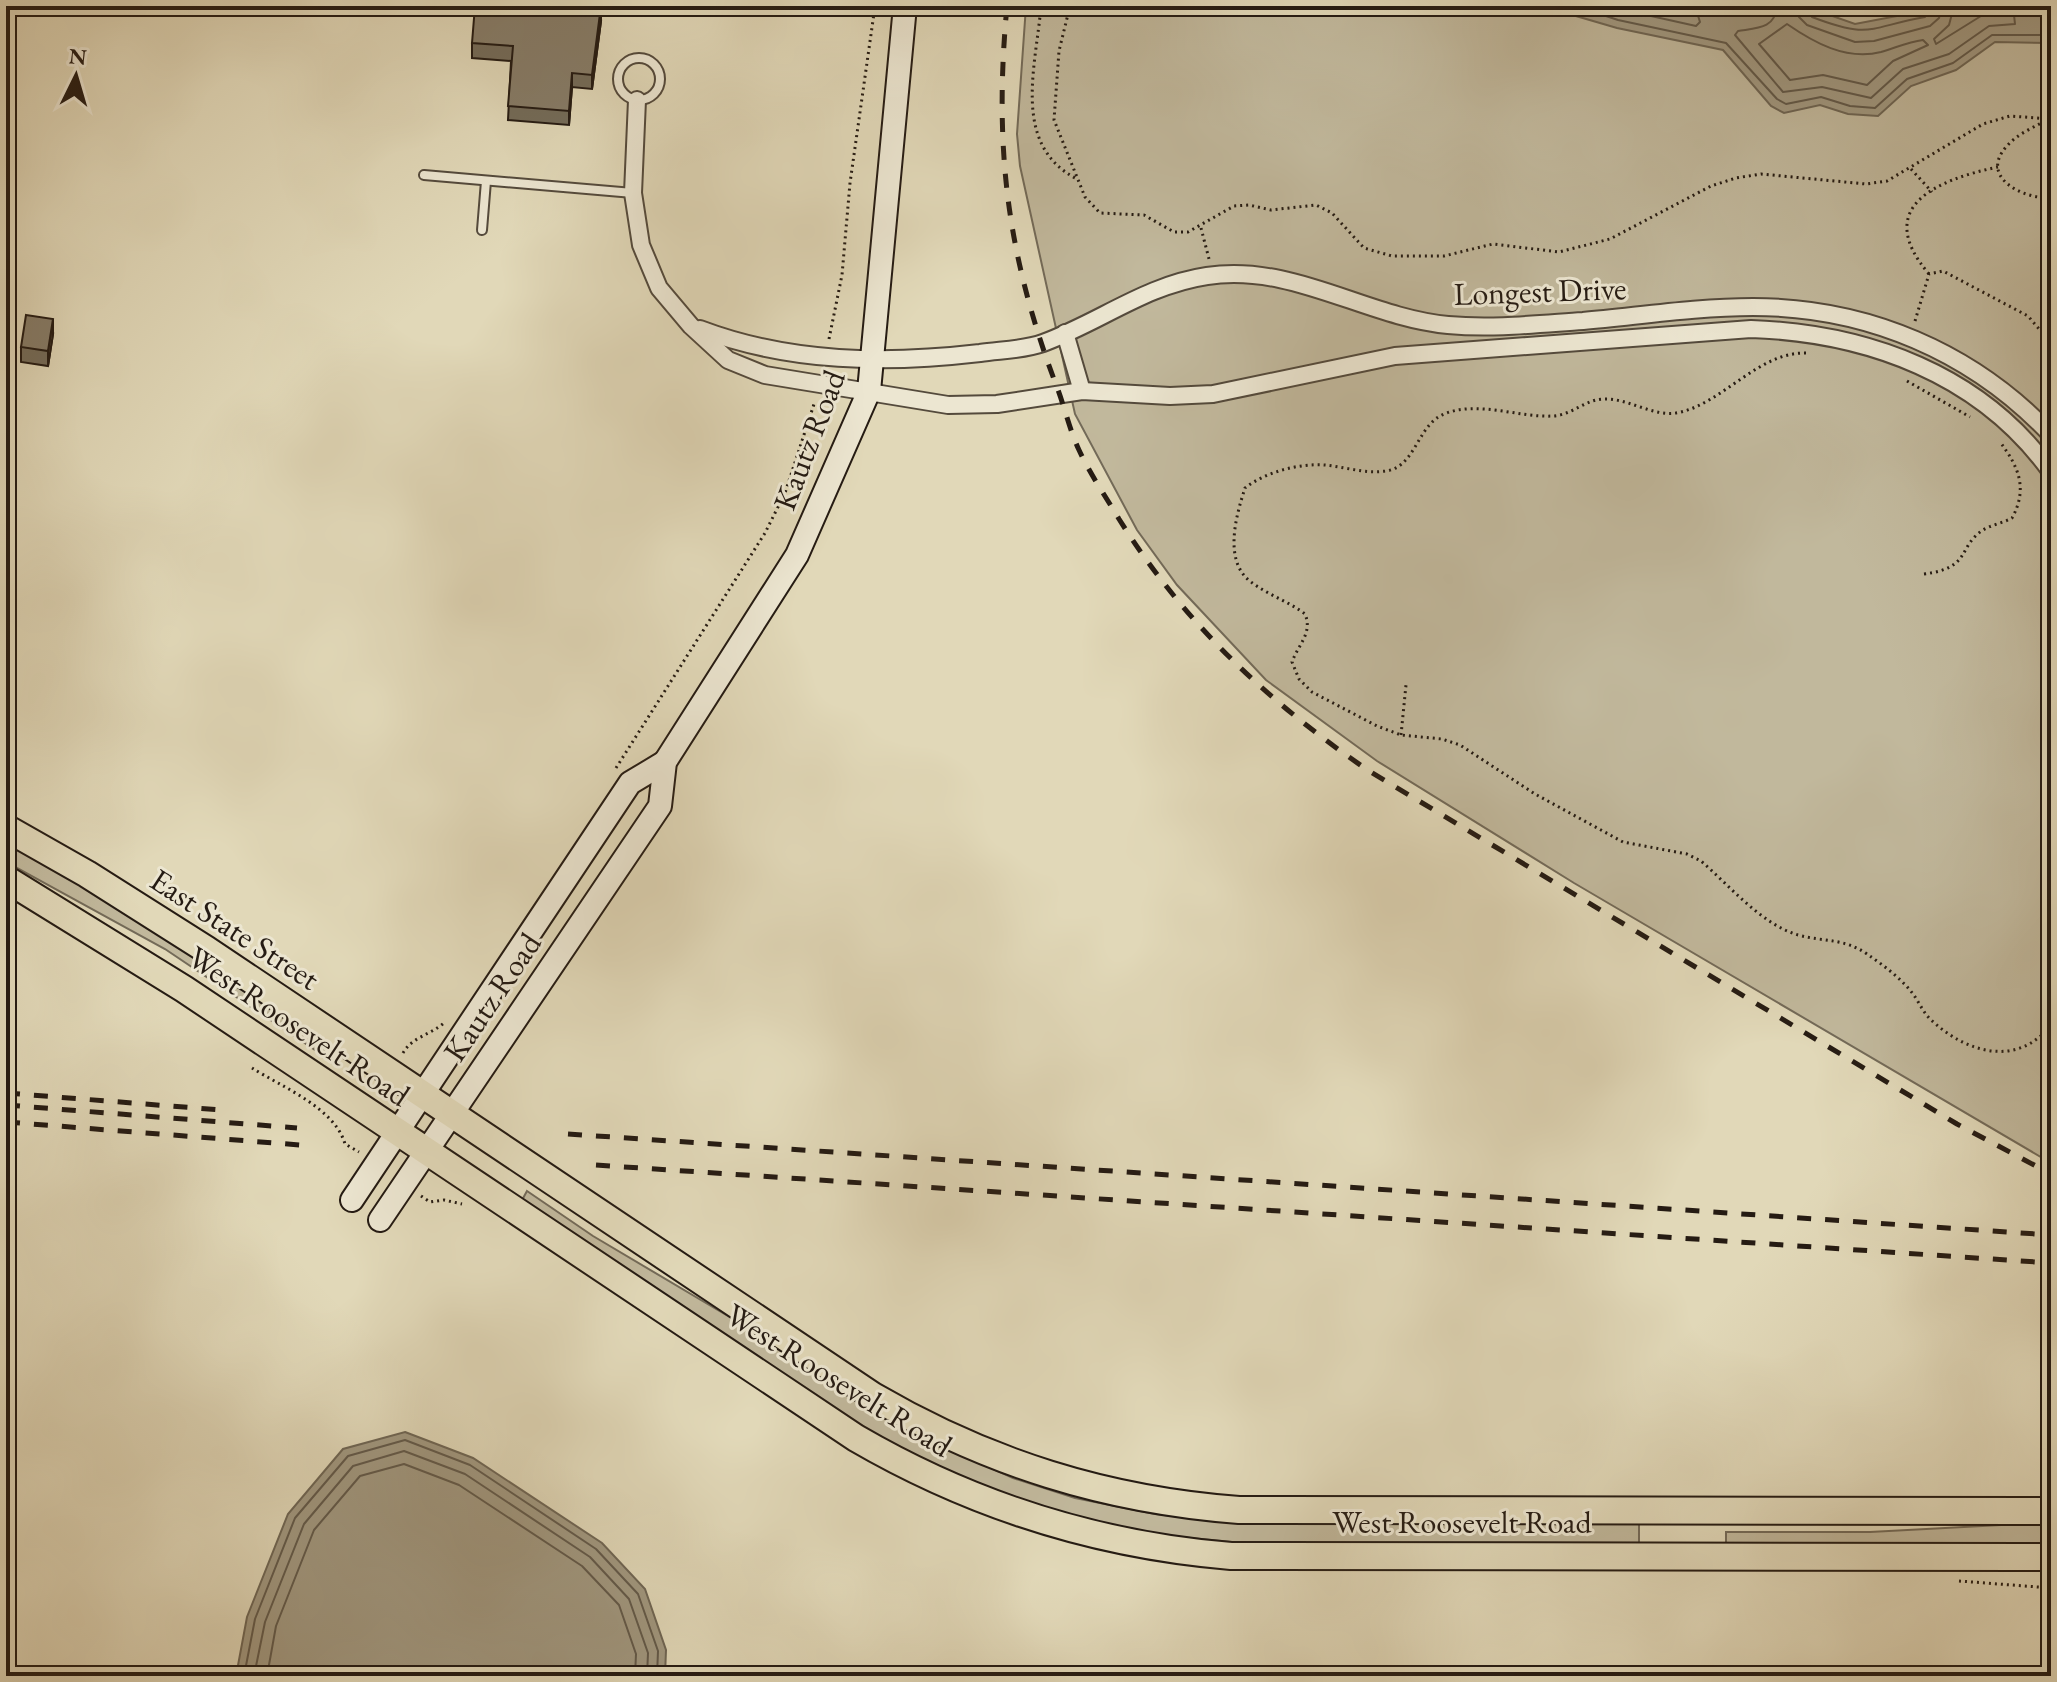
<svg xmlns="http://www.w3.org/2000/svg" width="2057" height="1682" viewBox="0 0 2057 1682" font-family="'EB Garamond',serif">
	<rect width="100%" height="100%" fill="#e1d8b8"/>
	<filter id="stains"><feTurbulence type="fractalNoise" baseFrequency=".0025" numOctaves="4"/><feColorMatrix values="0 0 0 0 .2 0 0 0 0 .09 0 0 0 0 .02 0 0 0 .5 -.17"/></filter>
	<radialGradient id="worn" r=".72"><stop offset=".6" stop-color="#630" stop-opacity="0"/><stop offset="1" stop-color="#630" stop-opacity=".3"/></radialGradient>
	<g fill="#c1b89c" stroke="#736a58" stroke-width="2">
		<path d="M1026,6H2051V1163L1574,883L1377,761L1266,680L1177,585L1137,530L1075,414L1020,166L1017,134Z"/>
		<path d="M6,841L145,924L336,1051L330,1060L165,949L6,862Z"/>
		<path d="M527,1191L593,1236L738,1322L910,1431L1013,1478L1075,1498L1155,1514L1234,1523H1639V1543L1252,1544L1150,1534L1048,1511L947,1473L859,1426L521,1202Z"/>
		<path d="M2039,1523H2051V1544L1726,1543V1532H1870Z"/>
	</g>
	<g fill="#a19880" stroke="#6f6654" stroke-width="2">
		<path d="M1562,6H1700L1730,14L1776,6H1804L1855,24L1939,8L2020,6L2041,13L2051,11V43L1995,42L1956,70L1911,86L1878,116L1848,114L1820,105L1784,113L1771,106L1723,50L1617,28L1576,16Z"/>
		<path d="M405,1432L473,1458L602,1543L645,1589L666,1650L665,1676H236L247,1617L288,1514L343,1449Z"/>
	</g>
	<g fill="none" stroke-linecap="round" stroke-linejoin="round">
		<g stroke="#635a4a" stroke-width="2">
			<path d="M1576,6L1618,20L1726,43L1777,99L1786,104L1821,97L1850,106L1875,108L1907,79L1953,63L1992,35H2051"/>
			<path d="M1606,6L1696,26L1700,22L1695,6"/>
			<path d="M1777,6C1775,29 1757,28 1738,31L1735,35L1783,92L1822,87L1871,98L1903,69L1949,54L1989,26L2015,24L2013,6"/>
			<path d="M1797,6L1799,17L1807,25L1855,42L1874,41L1930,26L1939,18L1942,6"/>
			<path d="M1807,6L1812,17C1872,40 1868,27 1925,17L1932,6"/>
			<path d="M1954,6L1949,25L1934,39L1936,44L1981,16L1999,12L2001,6"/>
			<path d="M1787,24C1813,42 1846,61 1881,52C1895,48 1908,42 1923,40L1928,45L1893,61L1867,85L1823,75L1790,80L1759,44Z"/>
			<path d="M244,1676L255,1619L295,1518L348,1456L405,1440L470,1465L596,1549L638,1594L658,1651L657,1676"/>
			<path d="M254,1676L265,1622L304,1524L353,1466L404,1451L465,1474L590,1557L629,1599L648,1653L647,1676"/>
			<path d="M267,1676L276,1626L314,1530L360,1476L404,1464L459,1485L582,1566L619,1605L636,1654L635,1676"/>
		</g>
		<g stroke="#544a3c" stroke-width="12">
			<g id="lane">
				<circle cx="639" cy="79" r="21"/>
				<path d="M424,175L633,193"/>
				<path d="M482,230L486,181"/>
				<path d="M6,487L9,499L6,522"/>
			</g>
		</g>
		<g stroke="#544a3c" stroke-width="20">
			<g id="street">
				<path d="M637,100L633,193L641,245L659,288L691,326L728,360L765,375L948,405L997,404L1082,391L1170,396L1213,394L1395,356L1751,329C1867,333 1981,374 2051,472"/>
				<path d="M700,329C790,363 886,364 980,353C1000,350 1024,350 1043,343C1100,322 1146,285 1207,276C1293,263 1365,317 1448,325C1493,329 1538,324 1583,321C1639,316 1697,307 1753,307C1867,307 1973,352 2051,435"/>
				<path d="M1065,333L1082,391"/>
			</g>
		</g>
		<g stroke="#251b13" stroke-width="26">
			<g id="secondary">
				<path d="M352,1200L630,783L665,762"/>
				<path d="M380,1220L660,806L665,762L797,555L869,391L905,6"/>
			</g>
		</g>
		<g stroke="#251b13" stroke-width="30">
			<g id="primary">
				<path d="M6,828L87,874L207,950L873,1396C988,1463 1106,1500 1239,1510L2051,1511"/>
				<path d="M6,879L184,989L856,1438C973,1506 1096,1545 1231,1556L2051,1557"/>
			</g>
		</g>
		<g stroke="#251b13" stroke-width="3" stroke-dasharray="2 4" stroke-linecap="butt">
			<path d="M1041,6C1036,67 1011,145 1077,179"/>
			<path d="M1070,6L1059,51L1054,120L1085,197L1100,213L1144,215L1174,232H1188L1234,206L1249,205L1271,210L1316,205L1332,213L1364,248L1392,256H1444L1493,244L1559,252L1610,239L1711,186L1736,178L1761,174L1866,184L1887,181L1983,124L2010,116L2051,119"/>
			<path d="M2045,121C2032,128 2016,135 2007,146C1978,177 2023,199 2051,198"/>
			<path d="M1911,169L1932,192"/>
			<path d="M1201,228L1209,259"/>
			<path d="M1929,274C1872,207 1936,180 1998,167"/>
			<path d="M1915,321L1929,274L1943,271L2028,316L2051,343"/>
			<path d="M829,339L842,275L850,183L875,6"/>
			<path d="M1806,353C1759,352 1725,401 1681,412C1655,419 1630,398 1604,399C1586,399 1572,415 1553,416C1519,418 1478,400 1444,414C1417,425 1416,467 1386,471C1365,474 1345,467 1325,465C1300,463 1265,472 1245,488C1236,516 1223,561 1251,582C1268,595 1288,601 1305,614C1313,633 1298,645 1292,662L1299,679L1312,692L1377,726L1401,735L1442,739L1460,745L1535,794L1623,842L1687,854L1701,861C1730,886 1761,924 1798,935C1824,942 1844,938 1867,954C1883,965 1901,978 1913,994C1919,1002 1923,1012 1930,1019C1966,1053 2017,1068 2051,1025"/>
			<path d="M1907,381L1970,417"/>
			<path d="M1924,574C1972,568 1957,547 1983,530C1991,525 2003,523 2012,518C2028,489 2019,467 2000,442"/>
			<path d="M1401,735L1406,685"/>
			<path d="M616,768L765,533L785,493L815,401"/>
			<path d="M403,1053C412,1037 430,1035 444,1023"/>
			<path d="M252,1068C282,1087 335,1108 345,1144L359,1152"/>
			<path d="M421,1196L430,1202L444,1200L462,1204"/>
			<path d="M1959,1581L2051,1588"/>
		</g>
		<use href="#lane" stroke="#ece6d1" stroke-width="8"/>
		<use href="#street" stroke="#ece6d1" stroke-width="16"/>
		<use href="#secondary" stroke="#ece6d1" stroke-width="22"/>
		<use href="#primary" stroke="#e1d8b8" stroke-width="26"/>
		<g stroke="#251b13" stroke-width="5" stroke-dasharray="14 14" stroke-linecap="butt">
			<path d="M1007,6C994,144 1006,251 1055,382C1064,404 1069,429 1079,450C1090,474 1106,497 1119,519C1184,623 1268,702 1369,771L1957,1124L2051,1174"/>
			<path d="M6,1093L221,1110"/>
			<path d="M6,1105L297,1128"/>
			<path d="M6,1122L313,1146"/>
			<path d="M568,1134L2051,1235"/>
			<path d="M596,1165L2051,1263"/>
		</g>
	</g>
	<g fill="#746c5a" stroke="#251b13" stroke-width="2">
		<path d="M601,21L592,89L572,87L569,125L508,120L511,61L472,58V43Z"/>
		<path d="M53,334L48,366L21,362V347Z"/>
	</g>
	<g fill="#5e584a" stroke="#251b13" stroke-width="2">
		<path d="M601,6V21L592,89V75Z"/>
		<path d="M572,73V87L569,125V111Z"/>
		<path d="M53,319V334L48,366V351Z"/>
	</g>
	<g fill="#877d69" stroke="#251b13" stroke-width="2">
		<path d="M475,6H601L592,75L572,73L569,111L508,106L513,46L472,43Z"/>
		<path d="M26,315L53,319L48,351L21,347Z"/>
	</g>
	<g text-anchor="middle" stroke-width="6" stroke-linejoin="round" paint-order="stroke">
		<g font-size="32" fill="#251b13" stroke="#ece6d1">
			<text transform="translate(1540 291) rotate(-2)" y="11">Longest Drive</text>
			<text transform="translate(809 440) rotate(-69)" y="11">Kautz Road</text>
			<text transform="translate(235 929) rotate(33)" y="11">East State Street</text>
			<text transform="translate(492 997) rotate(-56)" y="11">Kautz Road</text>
			<text transform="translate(299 1026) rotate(34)" y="11">West Roosevelt Road</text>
			<text transform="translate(839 1380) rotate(32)" y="11">West Roosevelt Road</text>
			<text x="1462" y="1533">West Roosevelt Road</text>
		</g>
	</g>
	<rect width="2057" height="1682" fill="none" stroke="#e1d8b8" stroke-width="32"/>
	<rect x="8" y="8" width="2041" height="1666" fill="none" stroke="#251b13" stroke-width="4"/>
	<rect x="16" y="16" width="2025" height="1650" fill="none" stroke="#251b13" stroke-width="2"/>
	<g transform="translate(76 76) rotate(5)" stroke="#ece6d1" stroke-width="6" paint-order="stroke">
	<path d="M0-6L14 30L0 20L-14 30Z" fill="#251b13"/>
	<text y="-12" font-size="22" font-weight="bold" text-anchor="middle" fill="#251b13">N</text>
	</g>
	<rect width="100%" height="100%" filter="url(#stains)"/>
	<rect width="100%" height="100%" fill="url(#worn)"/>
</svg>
